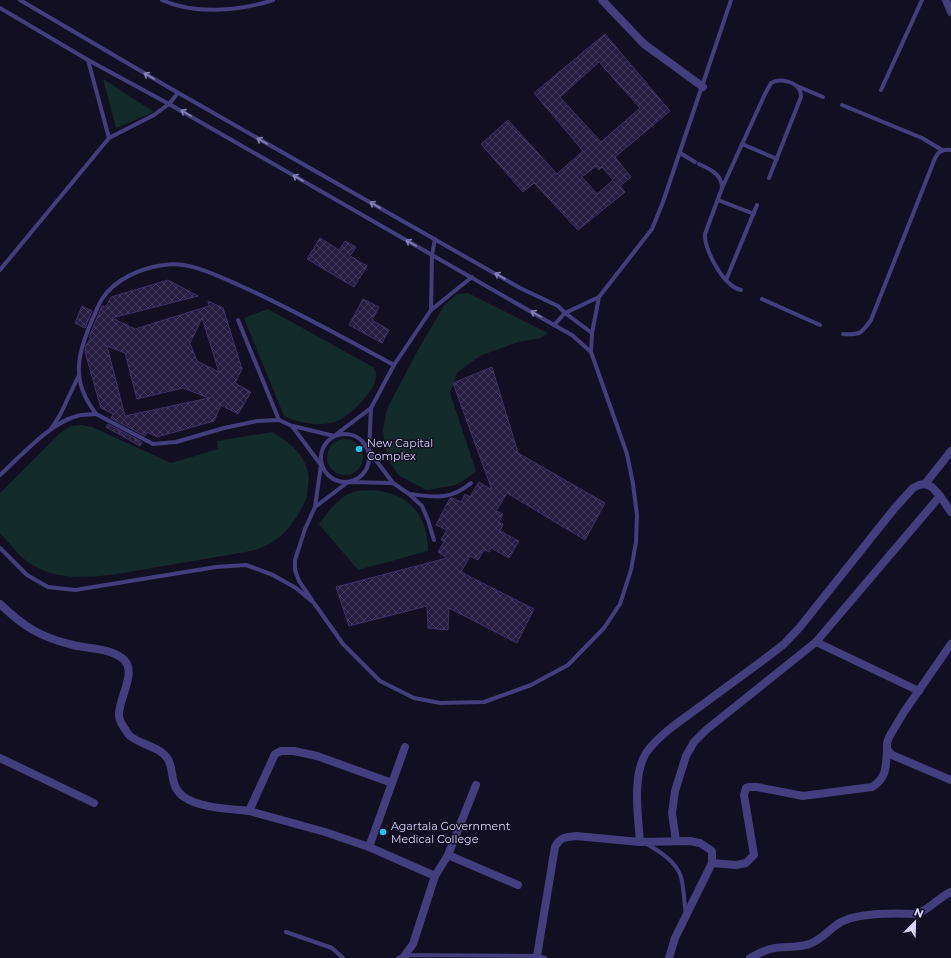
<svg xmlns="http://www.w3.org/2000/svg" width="951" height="958" viewBox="0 0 951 958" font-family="Montserrat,sans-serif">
	<defs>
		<pattern id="building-cross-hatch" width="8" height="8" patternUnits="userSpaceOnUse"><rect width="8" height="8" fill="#261d41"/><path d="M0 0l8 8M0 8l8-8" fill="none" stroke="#453d5d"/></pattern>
	</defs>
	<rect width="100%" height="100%" fill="#130f22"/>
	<g fill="#132b2b">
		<path d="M103,79L154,112L116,128Z"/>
		<path d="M468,293L548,333L541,338L518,342L482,355L471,362L457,373L450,393L476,471L463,481L455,485L428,490L424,489L400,476L395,470L391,464L385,448L383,430L386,413L389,405L419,348L444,306L457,294Z"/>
		<path d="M268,309L373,367C375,370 377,374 376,378C374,392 348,418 335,422C318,427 299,423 284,416L244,318Z"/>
		<path d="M82,425L92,427L171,463L218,449L217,441L272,432C286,440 300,450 306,466C309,473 309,479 308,487C307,490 307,493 307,496C305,503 301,509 298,515C285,535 273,545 251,551C222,556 193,561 164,566C125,572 74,586 38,568C22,561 11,545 0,533V493L60,433L71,426Z"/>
		<circle cx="345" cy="457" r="18"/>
		<path d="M371,490C408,492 428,514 428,551L358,570L319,524C328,512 338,498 351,493C357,490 365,491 371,490Z"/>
	</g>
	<g fill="url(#building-cross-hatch)" stroke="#3f316b" fill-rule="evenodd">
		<path d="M605,34L670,111L615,157L631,177L620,186L625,192L578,230L534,183L523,192L481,144L508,120L557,174L583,151L534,93ZM599,62L640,108L601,142L560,97ZM596,166L599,170L602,167L613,180L597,194L582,177Z"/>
		<path d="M320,238L339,250L345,241L356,247L350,256L367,266L354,287L307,259Z"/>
		<path d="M168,280L198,296L112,318L135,329L209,306L208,301L223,308L242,369L235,383L251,392L238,414L221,405L214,421L157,437L147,432L145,436L111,418L113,414L101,408L85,352L86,345L91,338L89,337L102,306L106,307L111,297ZM202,318L219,372L197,361L190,343ZM107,346L125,353L137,399L183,388L209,398L125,416Z"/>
		<path d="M363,299L379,307L372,320L389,330L382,343L349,325Z"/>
		<path d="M82,306L92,311L85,328L75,323Z"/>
		<path d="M492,367L518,453L605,503L585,540L507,493L496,511L503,514L499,522L503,524L500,531L519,541L509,558L491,548L489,552L484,550L478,560L470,556L461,572L534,609L517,643L449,608L448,630L428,628L427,606L349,626L336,587L447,558L438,552L444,542L441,540L447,530L436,525L450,498H452L461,502L465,494L470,497L479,482L492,490L453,383Z"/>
		<path d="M108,424L142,442L140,446L106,427Z"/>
	</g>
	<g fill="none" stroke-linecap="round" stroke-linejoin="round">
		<g stroke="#433e7d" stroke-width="4">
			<path d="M20,0L168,87L520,288L558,306L565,313L592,333"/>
			<path d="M162,0C194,15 240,11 273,0"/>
			<path d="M0,8L88,60L169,104L554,325L572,335L591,352"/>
			<path d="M88,60L109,138"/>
			<path d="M797,86L823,97"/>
			<path d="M881,90L922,0"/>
			<path d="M842,105L922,138L942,150"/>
			<path d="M742,144L777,159"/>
			<path d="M680,153L695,162"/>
			<path d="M699,164C710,169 722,174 722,188L705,234C704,248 719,275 730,284C733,287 737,289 741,290"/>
			<path d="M722,188L765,94L771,83C779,78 796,81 800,91C801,93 801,95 801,97L769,178"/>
			<path d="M718,200L754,214"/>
			<path d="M0,270L109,138L154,115L169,104L178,93"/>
			<path d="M726,280L757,205"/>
			<path d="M762,299L820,325"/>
			<path d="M431,310L432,255L435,239"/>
			<path d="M238,320L279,420L292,426L321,465L315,507L305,529L295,560V570L299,581L312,600"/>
			<path d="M554,325L565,313L599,297L652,229L663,202L731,0"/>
			<path d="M843,334C860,335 861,334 871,320L930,171C935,159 936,148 951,150"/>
			<path d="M96,414L153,444L176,442L224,428L257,421L279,420"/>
			<path d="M293,426L334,436L371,408"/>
			<path d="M51,429L60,415L79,375"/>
			<circle cx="345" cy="458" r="24"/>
			<path d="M0,475C21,456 50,423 77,416C83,414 90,415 96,414C92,408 88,403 85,396C72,370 82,343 93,318C96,312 98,305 102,299C115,279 141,268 164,265C190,261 218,276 241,286C294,310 344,338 394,365"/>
			<path d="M393,483L369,451L371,408L394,365L431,310L472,277"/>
			<path d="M410,494C435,497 449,501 471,483"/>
			<path d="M315,507L348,482L393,483L409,494L422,506L428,520L434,540"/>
			<path d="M0,548L27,575L48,587L75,590L216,567L246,565L273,575L296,588L314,603L343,644L380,681L414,698L440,703L484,702L531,685L568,665L604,628L620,604L631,570L636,542L637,515L633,484L627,454L591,352L592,333L599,297"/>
			<path d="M645,843C659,851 676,861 681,877C684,888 684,902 686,914"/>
			<path d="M286,932L332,948L343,958"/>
			<path d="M398,958L405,955L537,956L545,958"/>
		</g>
		<g stroke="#433e7d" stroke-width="8">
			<path d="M602,0L644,44L703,87"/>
			<path d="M946,0L951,12"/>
			<path d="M925,484L951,451"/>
			<path d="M0,604C24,627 40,637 73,645C89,649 108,648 122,658C139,670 118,699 119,715C119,718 121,723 123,726C125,729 127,733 130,736C141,745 161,747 168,759C175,773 169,786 184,797C199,808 231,809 249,811"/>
			<path d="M816,642L919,691"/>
			<path d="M951,644L904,712L889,737L887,743V749L892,755L951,780"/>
			<path d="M0,758L94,803"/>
			<path d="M392,783L317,756L294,751H281L275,754L249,811L325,832L369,847L435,876"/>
			<path d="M676,841L672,813L675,791L686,756L694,742L706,730L816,642L940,496"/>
			<path d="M369,847L405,747"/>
			<path d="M448,855L518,885"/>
			<path d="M712,863L736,865L746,863L754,855L744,795L746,788L750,787H757L803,796L872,787C887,778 886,766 887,749"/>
			<path d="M537,956L555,847C560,837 566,837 576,836L640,842"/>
			<path d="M405,958V955L413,944L435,876L448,855L476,785"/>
			<path d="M669,958L675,938L712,863V851L700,843L690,841L640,842C638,816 632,776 646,753C653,743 662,735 672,727L766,658L784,644L800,627L894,509L913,488L919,485L925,484L932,487L940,496L951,512"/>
			<path d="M750,958C756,955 763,951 770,949C782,945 796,949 809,944C822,940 830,928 841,922C860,912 896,913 917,914C930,909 938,898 951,892"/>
		</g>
	</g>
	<defs><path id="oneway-shaft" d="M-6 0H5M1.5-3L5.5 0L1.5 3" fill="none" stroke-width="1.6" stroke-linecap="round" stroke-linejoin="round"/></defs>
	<g stroke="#8782b6">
		<use href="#oneway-shaft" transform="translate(149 76) rotate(-150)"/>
		<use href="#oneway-shaft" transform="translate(186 113) rotate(-150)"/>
		<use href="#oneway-shaft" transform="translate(262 141) rotate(-150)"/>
		<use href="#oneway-shaft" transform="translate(298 178) rotate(-150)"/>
		<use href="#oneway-shaft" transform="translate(375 205) rotate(-150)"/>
		<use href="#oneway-shaft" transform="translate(411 243) rotate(-150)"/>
		<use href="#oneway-shaft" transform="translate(500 276) rotate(-150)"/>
		<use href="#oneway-shaft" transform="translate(536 314) rotate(-150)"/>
	</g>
	<g fill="#13c9e8" stroke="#130f22" stroke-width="1.5">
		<circle cx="359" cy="449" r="4"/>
		<circle cx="383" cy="832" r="4"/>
	</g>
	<g text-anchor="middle" stroke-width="3" stroke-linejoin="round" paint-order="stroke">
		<g font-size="11" fill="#dad4fc" stroke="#130f22" text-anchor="start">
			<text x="367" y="447">New Capital<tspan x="367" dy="13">Complex</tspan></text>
			<text x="391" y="830">Agartala Government<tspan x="391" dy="13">Medical College</tspan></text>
		</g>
	</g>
	<g transform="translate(915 922) rotate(23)" stroke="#130f22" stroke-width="3" paint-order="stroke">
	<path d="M0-3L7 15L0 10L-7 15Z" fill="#dad4fc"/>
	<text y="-6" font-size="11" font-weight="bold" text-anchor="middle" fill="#dad4fc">N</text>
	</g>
</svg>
